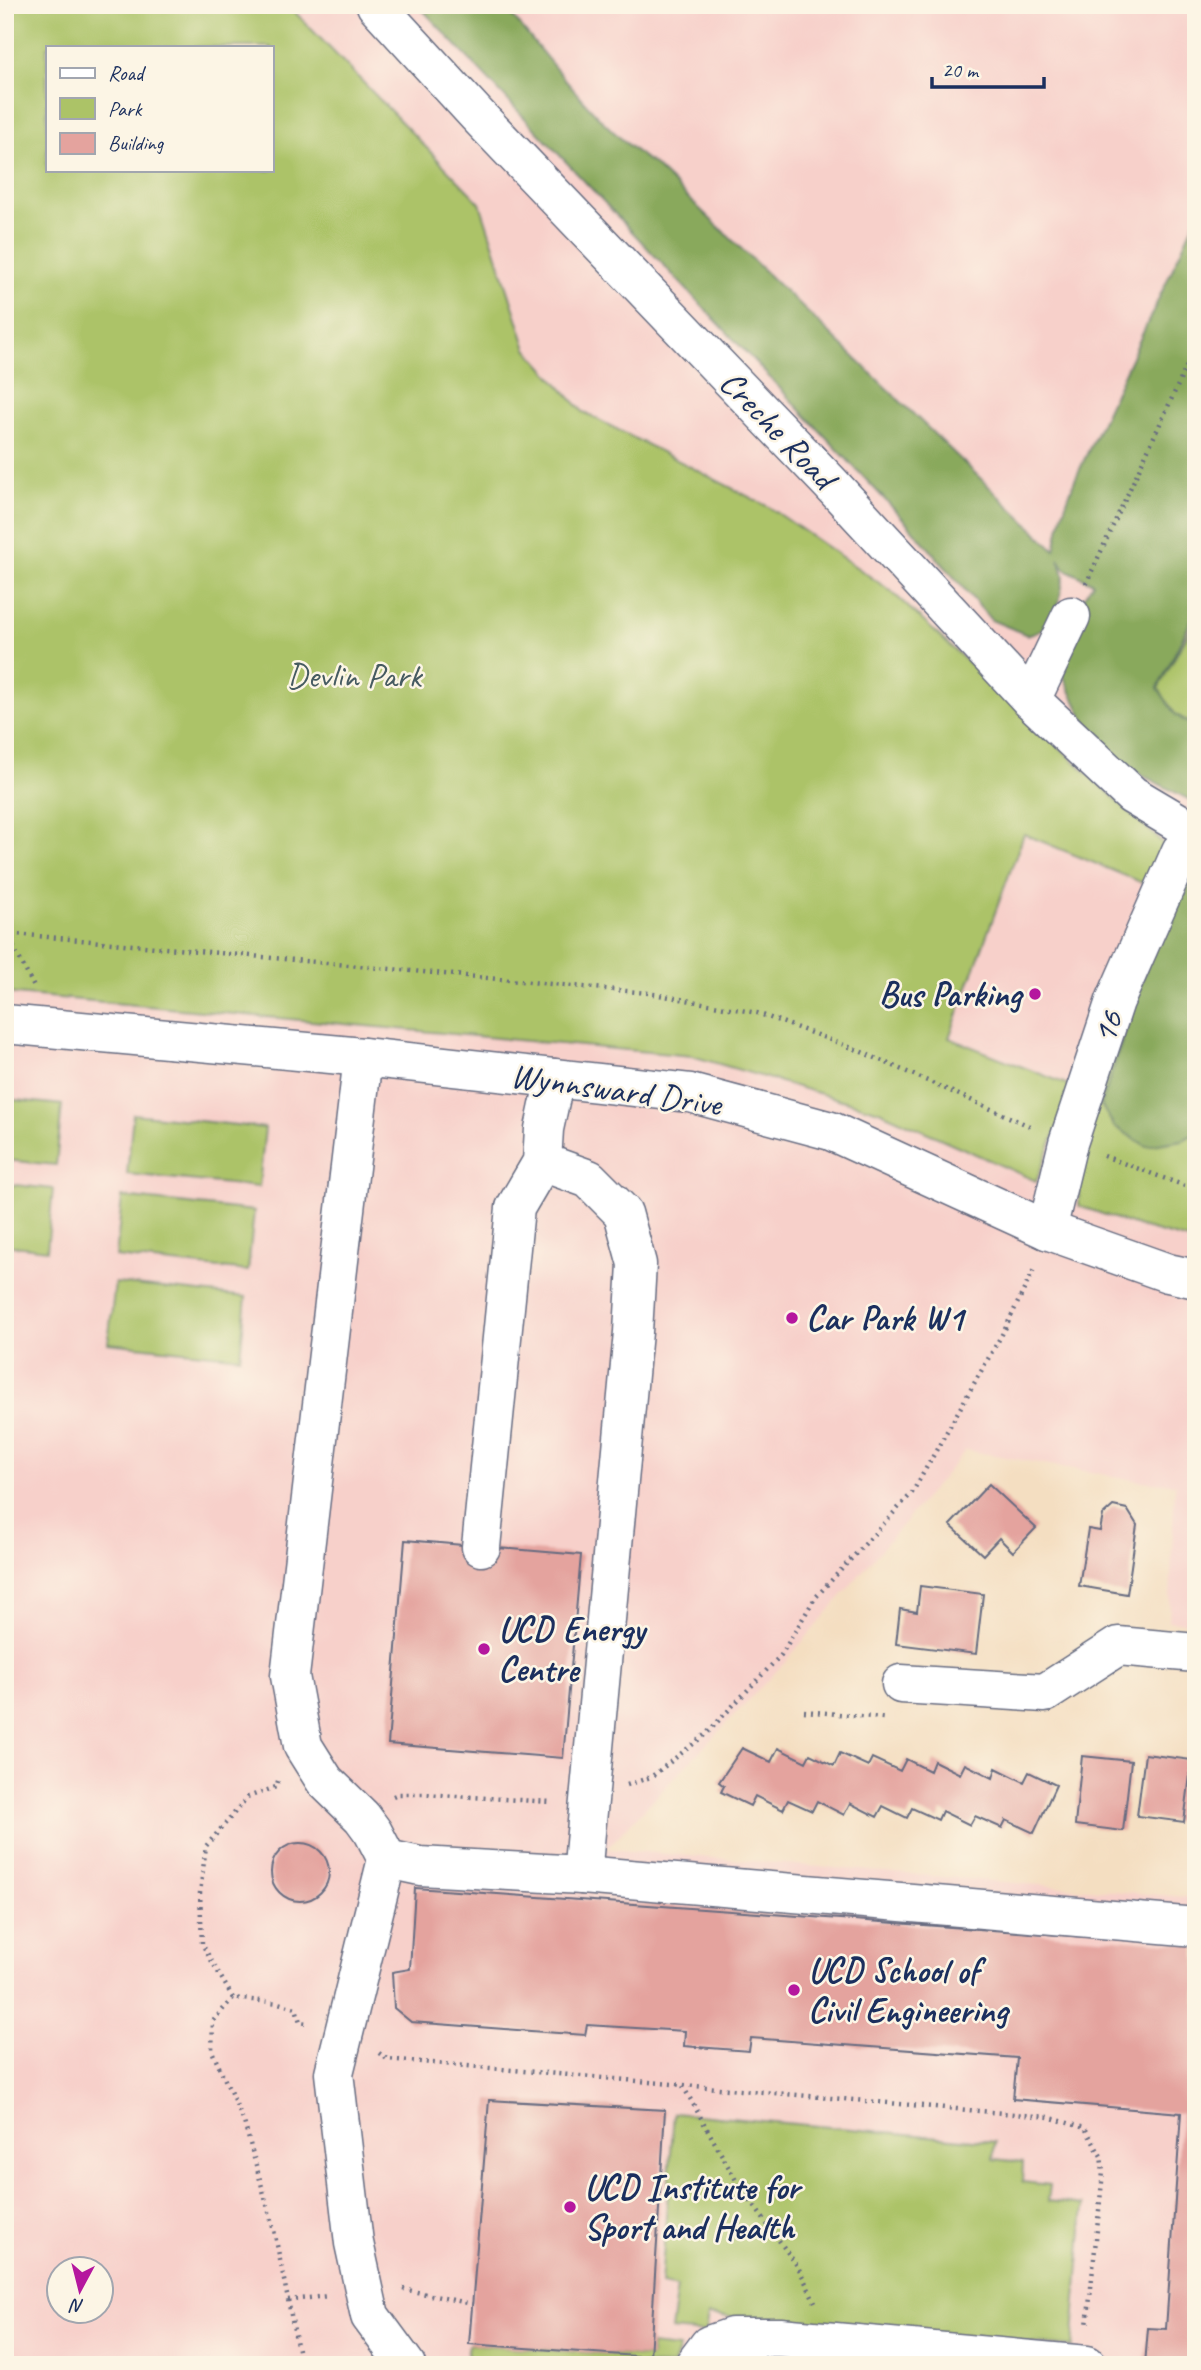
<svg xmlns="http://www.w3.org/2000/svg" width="1201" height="2370" viewBox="0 0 1201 2370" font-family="Caveat,sans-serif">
	<rect width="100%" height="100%" fill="#fcf5e5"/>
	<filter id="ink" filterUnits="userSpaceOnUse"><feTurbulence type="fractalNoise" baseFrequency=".0143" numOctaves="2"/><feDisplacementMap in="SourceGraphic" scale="14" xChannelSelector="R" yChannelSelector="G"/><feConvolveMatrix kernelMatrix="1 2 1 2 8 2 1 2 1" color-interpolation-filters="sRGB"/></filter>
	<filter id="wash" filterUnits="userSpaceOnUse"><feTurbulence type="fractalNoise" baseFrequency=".00686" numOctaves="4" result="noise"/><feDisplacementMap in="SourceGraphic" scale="28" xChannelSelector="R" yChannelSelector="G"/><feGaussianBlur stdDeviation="1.57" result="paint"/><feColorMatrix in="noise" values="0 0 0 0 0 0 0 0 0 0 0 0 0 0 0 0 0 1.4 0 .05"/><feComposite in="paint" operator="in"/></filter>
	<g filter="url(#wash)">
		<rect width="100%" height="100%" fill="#f4dec1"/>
		<path fill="#f7d0ca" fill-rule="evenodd" d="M5,5H1196V1624L1169,1621L1175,1484L1140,1481L966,1450L786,1661L606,1849L1196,1898V2365H5ZM47,47H271V170H47ZM60,2268H102V2310H60Z"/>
		<g fill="#acc367" stroke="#647962" stroke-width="2" fill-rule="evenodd">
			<path d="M5,5H288L480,203L527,349L583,412L769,507L891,591L1164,844L1145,884L1024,834L949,1038L1074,1087L1036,1181L879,1111L692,1056L5,993ZM47,47H271V170H47Z"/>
			<path d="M1196,619V726L1175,714L1158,688Z"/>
			<path d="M1196,863V1242L1140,1227L1079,1206V1175L1097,1096Z"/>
			<path d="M5,1099L62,1105L56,1165L5,1160Z"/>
			<path d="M133,1114L265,1128L259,1187L127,1174Z"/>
			<path d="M5,1184L53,1189L47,1250L5,1245Z"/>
			<path d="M122,1197L254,1211L248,1271L116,1257Z"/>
			<path d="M115,1283L246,1297L240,1357L108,1343Z"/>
			<path d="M674,2113L995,2142L993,2159L1023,2162L1022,2182L1050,2185L1048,2201L1084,2205L1072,2347L708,2315L705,2333L671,2330L677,2287L661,2284Z"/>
			<path d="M469,2344L650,2357L651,2345L679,2348L673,2365H466Z"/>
		</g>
		<g fill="#89a95c" stroke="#526c5d" stroke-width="2">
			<path d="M418,5H503C548,58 596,125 653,164L1055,550L1062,515L1074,482L1196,218V611L1158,688L1175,714L1196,729V803L1124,766L1084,720L1062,673L1071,616L1093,583L1065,569L1059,559L1064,575L1059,603L1050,627L1027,635L991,620L907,523Z"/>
			<path d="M1196,881V1133L1183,1140L1146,1146L1114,1126L1101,1105L1160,926Z"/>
		</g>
		<g id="blocks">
			<g fill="#e4a39e">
				<path d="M989,1484L1036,1528L1013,1552L999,1538L983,1555L950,1525Z"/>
				<path d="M1113,1506L1127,1509L1137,1525L1127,1594L1079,1586L1088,1529L1100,1531L1103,1515Z"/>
				<path d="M405,1540L581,1555L563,1758L388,1744Z"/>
				<path d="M920,1586L983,1594L976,1654L896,1644L900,1609L917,1612Z"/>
				<path d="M742,1748L771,1762L778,1748L806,1762L810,1754L834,1766L840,1753L868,1766L872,1758L900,1771L906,1759L930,1771L934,1761L960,1774L965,1764L993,1778L996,1768L1024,1782L1029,1772L1056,1785L1034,1833L1006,1820L1002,1828L975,1816L970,1825L942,1811L938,1820L912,1808L907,1818L883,1806L877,1817L850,1803L844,1815L817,1801L812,1811L788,1800L783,1810L755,1796L750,1806L721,1792L724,1786L719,1782Z"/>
				<path d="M1145,1754L1192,1760L1184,1822L1137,1816Z"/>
				<path d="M1082,1756L1131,1761L1123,1831L1075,1825Z"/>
				<circle cx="300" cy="1872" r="29"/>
				<path d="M415,1888L1196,1945V2365H1145L1148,2328L1166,2329L1181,2113L1013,2099L1017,2058L751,2038L749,2051L684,2046L685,2031L587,2025L585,2035L411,2022L394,2008L392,1972L410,1969Z"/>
				<path d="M489,2100L665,2110L650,2357L469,2344Z"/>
			</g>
		</g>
	</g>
	<g filter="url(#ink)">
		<use href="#blocks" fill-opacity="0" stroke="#676c81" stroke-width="2"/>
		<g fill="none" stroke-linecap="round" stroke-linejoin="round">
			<g stroke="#676c81" stroke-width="41">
				<g id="minor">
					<path d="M376,5L477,115L831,484L1031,700L1132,795L1196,833"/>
					<path d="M1031,700L1071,616"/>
					<path d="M5,1024L363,1057L690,1093L831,1131L1047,1230L1168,1273L1196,1279"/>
					<path d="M363,1057L290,1676L303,1746L325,1781L362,1817L373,1832L387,1859L334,2073L354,2243L370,2316L406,2365"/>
					<path d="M542,1162L589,1179L623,1213L637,1264L633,1332L582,1875"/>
					<path d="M1047,1230L1068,1143L1115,1001L1181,851L1196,837"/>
					<path d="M481,1547L515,1208L542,1162L544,1129L555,1078"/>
					<path d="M901,1684L1045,1693L1118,1646L1196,1653"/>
					<path d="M387,1859L420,1866L582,1875L1196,1927"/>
					<path d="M694,2365L709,2345L732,2337H780L1087,2365"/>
				</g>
			</g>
			<g stroke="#676c81" stroke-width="4.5" stroke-dasharray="2 5" stroke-linecap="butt">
				<path d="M1086,584L1196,346"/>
				<path d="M5,933L648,993L757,1013L855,1049L1034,1128"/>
				<path d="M7,934L35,989"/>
				<path d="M1104,1156L1196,1190"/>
				<path d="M804,1711L883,1718"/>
				<path d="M278,1781L276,1787L248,1797L206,1846L200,1893L202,1944L233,1998L278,2003L296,2008L300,2022L307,2023"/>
				<path d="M627,1785L651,1777L706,1734L781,1655L815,1598L912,1493L1005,1329L1035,1267"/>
				<path d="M393,1796L398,1794H424L551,1802"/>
				<path d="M233,1998L213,2021L212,2051L244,2122L274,2230L301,2365"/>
				<path d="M379,2053L387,2059L1048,2117L1085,2128L1101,2156L1103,2172L1087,2326"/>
				<path d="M683,2086L737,2182L798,2267L815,2302"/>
				<path d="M403,2289L472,2304"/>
				<path d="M288,2300L329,2296"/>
			</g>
			<use href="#minor" stroke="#fff" stroke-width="38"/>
		</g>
	</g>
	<g fill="#b5179e" stroke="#fcf5e5" stroke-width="2.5">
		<circle cx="1035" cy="994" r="7"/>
		<circle cx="792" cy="1318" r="7"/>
		<circle cx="484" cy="1649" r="7"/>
		<circle cx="794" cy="1990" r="7"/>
		<circle cx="570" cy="2207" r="7"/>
	</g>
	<g text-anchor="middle" stroke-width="5" stroke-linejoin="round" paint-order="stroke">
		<g font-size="35" fill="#1b2f5e" stroke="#fcf5e5">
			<text transform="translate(778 429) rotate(46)" y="12">Creche Road</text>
			<text transform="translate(1107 1027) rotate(-71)" y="12">16</text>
			<text transform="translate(616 1089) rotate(8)" y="12">Wynnsward Drive</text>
		</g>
		<g font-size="35" fill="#465b61" stroke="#fcf5e5">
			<text x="354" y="687">Devlin Park</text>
		</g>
		<g font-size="35" font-weight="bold" fill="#1b2f5e" stroke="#fcf5e5" text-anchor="start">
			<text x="1021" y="1006" text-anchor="end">Bus Parking</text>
			<text x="806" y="1330">Car Park W1</text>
			<text x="498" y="1641">UCD Energy<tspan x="498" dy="40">Centre</tspan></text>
			<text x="808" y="1982">UCD School of<tspan x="808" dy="40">Civil Engineering</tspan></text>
			<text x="584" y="2199">UCD Institute for<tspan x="584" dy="40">Sport and Health</tspan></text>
		</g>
	</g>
	<rect width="1201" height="2370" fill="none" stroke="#fcf5e5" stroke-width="28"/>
	<rect x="46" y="46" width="228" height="126" fill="#fcf5e5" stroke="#a2a6af" stroke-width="2"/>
	<rect x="60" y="68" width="35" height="10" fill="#ffffff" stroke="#a2a6af" stroke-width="2"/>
	<text x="108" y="80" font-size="21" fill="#1b2f5e">Road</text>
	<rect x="60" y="98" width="35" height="21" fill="#acc367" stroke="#a2a6af" stroke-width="2"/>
	<text x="108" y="116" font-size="21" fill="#1b2f5e">Park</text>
	<rect x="60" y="133" width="35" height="21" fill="#e4a39e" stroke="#a2a6af" stroke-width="2"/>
	<text x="108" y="150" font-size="21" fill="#1b2f5e">Building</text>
	<g transform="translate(80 2290) rotate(187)"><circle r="33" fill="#fcf5e5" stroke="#a2a6af" stroke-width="2"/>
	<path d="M0-5L12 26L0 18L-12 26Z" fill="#b5179e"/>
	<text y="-10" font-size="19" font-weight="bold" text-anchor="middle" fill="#1b2f5e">N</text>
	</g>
	<path d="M932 77v10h112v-10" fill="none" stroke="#1b2f5e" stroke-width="3.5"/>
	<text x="942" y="77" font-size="21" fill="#1b2f5e" stroke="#fcf5e5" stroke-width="5" paint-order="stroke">20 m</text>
</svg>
